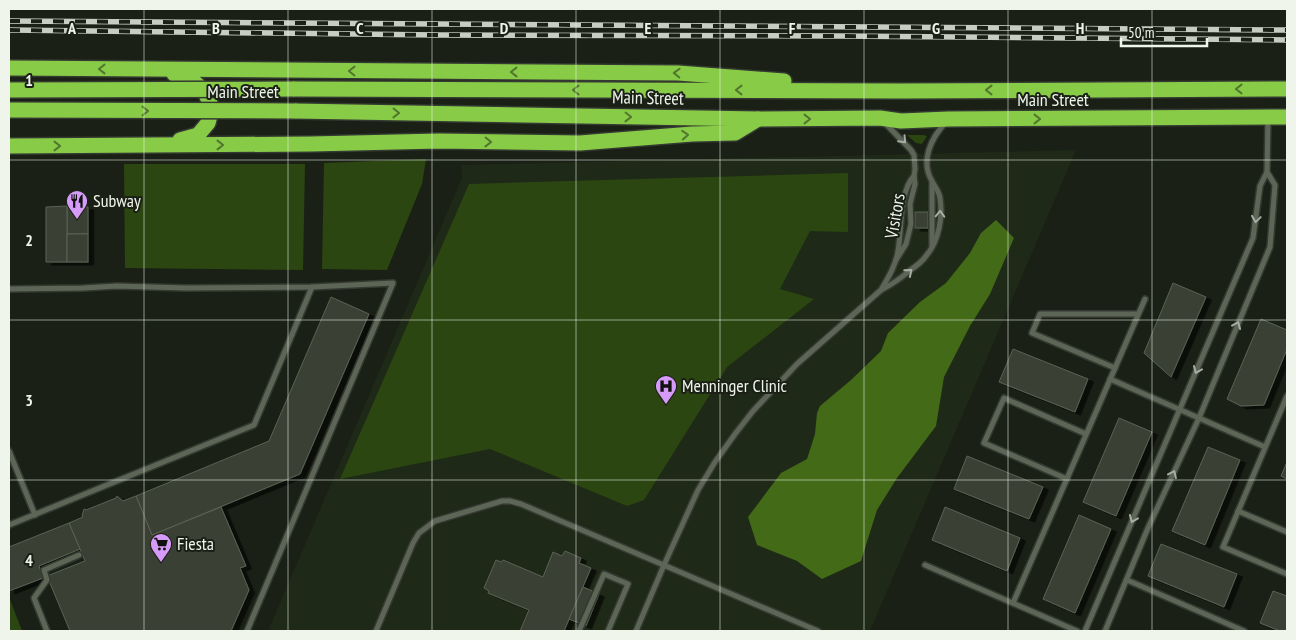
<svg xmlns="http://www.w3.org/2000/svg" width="1296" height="640" viewBox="0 0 1296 640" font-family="'PT Sans Narrow',sans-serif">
	<defs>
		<filter id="shadow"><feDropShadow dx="5.5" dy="3" stdDeviation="0" flood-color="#0009"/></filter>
	</defs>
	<rect width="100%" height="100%" fill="#1a2015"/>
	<path fill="#1f2917" d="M1076,150L870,631H268L462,178V165Z"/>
	<g fill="#2b4611">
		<path d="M907,135H923L927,136L922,144L916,143Z"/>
		<path d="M426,159L422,184L387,270L322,269L324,163Z"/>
		<path d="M124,164H305L303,270L125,268Z"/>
		<path d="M848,173V232L810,231L780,289L814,299L727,367L644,500L627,506L490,449L340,479L469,184Z"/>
		<path d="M9,597L22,631H9Z"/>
	</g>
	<path fill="#426a17" d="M996,220L1014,238L990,294L970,326L944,377L936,426L897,478L877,510L861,561L822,579L797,561L757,545L748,517L781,473L807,459L815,434L817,413L820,406L851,380L881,351L888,333L920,302L946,283L970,253L981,233Z"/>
	<g fill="#3a4134" stroke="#5a6254" filter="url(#shadow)">
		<path d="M67,206L88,207V234H67Z"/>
		<path d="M67,206V262H46V207Z"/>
		<rect x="915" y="212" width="13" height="16"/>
		<rect x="67" y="234" width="21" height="28"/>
		<path d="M1173,283L1206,297L1171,377L1144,353Z"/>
		<path d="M331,297L369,314L300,474L152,535L136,496L269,441Z"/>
		<path d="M1261,319L1287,330V349L1264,405L1241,406L1227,399Z"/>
		<path d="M1013,349L1088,379L1075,412L999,382Z"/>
		<path d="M1119,418L1152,432L1116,516L1083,502Z"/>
		<path d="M1208,447L1240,460L1205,545L1172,531Z"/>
		<path d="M967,456L1043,487L1029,519L954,489Z"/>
		<path d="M1287,462V479L1281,476Z"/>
		<path d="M117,496L123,501L136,496L152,535L221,507L246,566L240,568L249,590L231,631H70L47,576L85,561L69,523L83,517L82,516L84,509L86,510L116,498Z"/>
		<path d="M945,507L1020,538L1007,571L932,540Z"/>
		<path d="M1079,515L1111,529L1075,613L1043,599Z"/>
		<path d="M69,523L80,549L39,566L43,578L9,591V547Z"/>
		<path d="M1161,544L1237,574L1224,607L1148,576Z"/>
		<path d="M565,551L581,558L579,563L591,568L564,631H520L529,610L488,593L489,591L484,588L496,560L501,562L503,560L543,577L553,552L562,556Z"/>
		<path d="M583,587L599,594L586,626L569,619Z"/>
		<path d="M1273,591L1287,596V631H1280L1260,623Z"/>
	</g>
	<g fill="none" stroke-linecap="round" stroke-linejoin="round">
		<g stroke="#343931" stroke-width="8">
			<g id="lane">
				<path d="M886,124L911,150L914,155L915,169L914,176L915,184L910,204L911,224L906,244L896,260"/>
				<path d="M932,246V182"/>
				<path d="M9,289L83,288L117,286L186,288L312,287L393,283L247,631"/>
				<path d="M881,290C888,278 896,265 898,251C902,229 899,192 914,176"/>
				<path d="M1115,368L1032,333L1040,314H1138"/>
				<path d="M1110,379L1265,447"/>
				<path d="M1287,396L1223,547L1287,574"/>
				<path d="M9,451L35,515"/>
				<path d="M1067,479L984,443L1004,398L1086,434"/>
				<path d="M1238,511L1287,532"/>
				<path d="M9,525L254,425L312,287"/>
				<path d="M925,565L1077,631"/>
				<path d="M1127,580L1244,631"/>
				<path d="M1013,603L1145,299"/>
				<path d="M47,631L34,598L47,580L44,570L79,555"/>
				<path d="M376,631L413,543L419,533L435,521L502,501H510L521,504L818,631"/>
				<path d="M579,631L604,574L628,584L608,631"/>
				<path d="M636,631L664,565L698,490L715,462L735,434L753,411L797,364L881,290C891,285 900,279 909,271C915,267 922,262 926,256C939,241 943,217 940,198C939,191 935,187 932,181C920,161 931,138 946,122"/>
				<path d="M1085,631L1253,238L1260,186L1267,172L1268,118"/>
				<path d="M1105,631L1148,528L1199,418L1270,247L1275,185L1267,172"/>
			</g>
		</g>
		<g stroke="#343931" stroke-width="18">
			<g id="highway">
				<path d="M9,68L678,73L784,81"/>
				<path d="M174,74L188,76L205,92L212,108L208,123L198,135L180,140"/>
				<path d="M293,89L900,91L1287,89"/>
				<path d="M295,111L759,119L880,118L901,121L948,119L1287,117"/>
				<path d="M9,146L311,144L439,141L580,143L692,134L735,133L758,119"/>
			</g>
		</g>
		<use href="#lane" stroke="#5d6557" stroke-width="5"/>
		<use href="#highway" stroke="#88cb47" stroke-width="15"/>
		<g stroke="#c8cdc4" stroke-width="5.5">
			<g id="rail">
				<path d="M9,21L1287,30"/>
				<path d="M9,30L436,35L838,36L1287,40"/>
			</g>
		</g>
		<use href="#rail" stroke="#1a2015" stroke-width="4" stroke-dasharray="11" stroke-linecap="butt"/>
		<g stroke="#343931" stroke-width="18" stroke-linecap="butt">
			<g id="highway-bridge">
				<path d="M9,90L293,89"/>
				<path d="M9,110L295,111"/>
			</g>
		</g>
		<use href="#highway-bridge" stroke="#88cb47" stroke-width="15"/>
	</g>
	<defs><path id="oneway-chevron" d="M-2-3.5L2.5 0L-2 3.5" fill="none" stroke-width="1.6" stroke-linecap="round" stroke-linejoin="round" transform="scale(1.25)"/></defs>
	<g stroke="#51762e">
		<use href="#oneway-chevron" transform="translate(102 69) rotate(-180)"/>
		<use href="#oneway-chevron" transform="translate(352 71) rotate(-179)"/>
		<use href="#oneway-chevron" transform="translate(514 72) rotate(-180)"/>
		<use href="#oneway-chevron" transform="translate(677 73) rotate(-178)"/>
		<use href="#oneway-chevron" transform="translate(1239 89) rotate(180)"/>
		<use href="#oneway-chevron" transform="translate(576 90) rotate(-180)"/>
		<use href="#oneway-chevron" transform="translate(739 90) rotate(-180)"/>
		<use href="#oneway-chevron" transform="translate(989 90) rotate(180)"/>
		<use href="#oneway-chevron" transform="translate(145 111)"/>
		<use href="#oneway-chevron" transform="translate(396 113) rotate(1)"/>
		<use href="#oneway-chevron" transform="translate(628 117) rotate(1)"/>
		<use href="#oneway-chevron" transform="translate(807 119)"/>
		<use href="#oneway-chevron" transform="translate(1037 119)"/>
		<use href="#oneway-chevron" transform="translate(685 135) rotate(-4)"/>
		<use href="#oneway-chevron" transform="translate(488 142) rotate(1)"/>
		<use href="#oneway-chevron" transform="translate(220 145)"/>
		<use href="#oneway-chevron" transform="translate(57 146)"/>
	</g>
	<g stroke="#a6ada2">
		<use href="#oneway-chevron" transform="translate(903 140) rotate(47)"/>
		<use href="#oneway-chevron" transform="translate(940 214) rotate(-88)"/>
		<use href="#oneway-chevron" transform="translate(1256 219) rotate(98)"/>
		<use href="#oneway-chevron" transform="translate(909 272) rotate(-40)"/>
		<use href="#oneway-chevron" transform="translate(1237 325) rotate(-67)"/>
		<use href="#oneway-chevron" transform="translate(1197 370) rotate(113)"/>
		<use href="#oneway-chevron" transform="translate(1173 474) rotate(-65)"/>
		<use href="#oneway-chevron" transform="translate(1133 519) rotate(112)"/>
	</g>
	<path fill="none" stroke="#f0f5ec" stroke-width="1" stroke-opacity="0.55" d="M144,9V631M288,9V631M432,9V631M576,9V631M720,9V631M864,9V631M1008,9V631M1152,9V631M9,160H1287M9,320H1287M9,480H1287"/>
	<defs>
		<g id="restaurant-pin" transform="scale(1.125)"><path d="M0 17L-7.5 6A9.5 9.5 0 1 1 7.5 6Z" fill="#d69bf9" stroke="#1a2015"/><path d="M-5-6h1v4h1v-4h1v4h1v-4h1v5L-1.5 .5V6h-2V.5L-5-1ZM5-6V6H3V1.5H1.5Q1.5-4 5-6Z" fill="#111"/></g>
		<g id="hospital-pin" transform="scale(1.125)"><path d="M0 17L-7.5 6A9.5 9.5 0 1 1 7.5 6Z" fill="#d69bf9" stroke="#1a2015"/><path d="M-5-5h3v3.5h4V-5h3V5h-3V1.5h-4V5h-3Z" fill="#111"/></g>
		<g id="supermarket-pin" transform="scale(1.125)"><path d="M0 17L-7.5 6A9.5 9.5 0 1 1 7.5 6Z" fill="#d69bf9" stroke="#1a2015"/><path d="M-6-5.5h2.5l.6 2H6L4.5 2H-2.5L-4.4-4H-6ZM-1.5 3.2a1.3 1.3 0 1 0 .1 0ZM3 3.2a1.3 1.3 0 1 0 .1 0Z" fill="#111"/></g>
	</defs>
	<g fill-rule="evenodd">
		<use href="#restaurant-pin" x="77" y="201"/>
		<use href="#hospital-pin" x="666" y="386"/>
		<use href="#supermarket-pin" x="161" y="544"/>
	</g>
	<g text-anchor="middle" stroke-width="4" stroke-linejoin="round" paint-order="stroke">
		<g font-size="18" fill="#f0f5ec" stroke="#1a2015">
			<text x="243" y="98">Main Street</text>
			<text transform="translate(648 98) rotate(1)" y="6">Main Street</text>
			<text x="1053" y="106">Main Street</text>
			<text transform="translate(895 216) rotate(-80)" y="6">Visitors</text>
		</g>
		<g font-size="18" fill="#f0f5ec" stroke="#1a2015" text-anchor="start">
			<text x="93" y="207">Subway</text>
			<text x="682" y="392">Menninger Clinic</text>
			<text x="177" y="550">Fiesta</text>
		</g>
	</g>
	<g font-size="16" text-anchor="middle" font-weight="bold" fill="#f0f5ec" stroke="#1a2015" stroke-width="4" stroke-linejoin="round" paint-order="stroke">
		<text x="72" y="34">A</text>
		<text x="216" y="34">B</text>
		<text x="360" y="34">C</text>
		<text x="504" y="34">D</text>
		<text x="648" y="34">E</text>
		<text x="792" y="34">F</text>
		<text x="936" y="34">G</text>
		<text x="1080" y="34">H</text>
		<text x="29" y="86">1</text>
		<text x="29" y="246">2</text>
		<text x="29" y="406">3</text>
		<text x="29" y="566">4</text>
	</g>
	<rect width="1296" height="640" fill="none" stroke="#f0f5ec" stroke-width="20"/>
	<path d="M1121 38v8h86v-8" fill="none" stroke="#f0f5ec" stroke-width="2.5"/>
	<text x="1128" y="38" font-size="15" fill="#f0f5ec" stroke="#1a2015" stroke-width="4" paint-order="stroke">50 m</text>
</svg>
